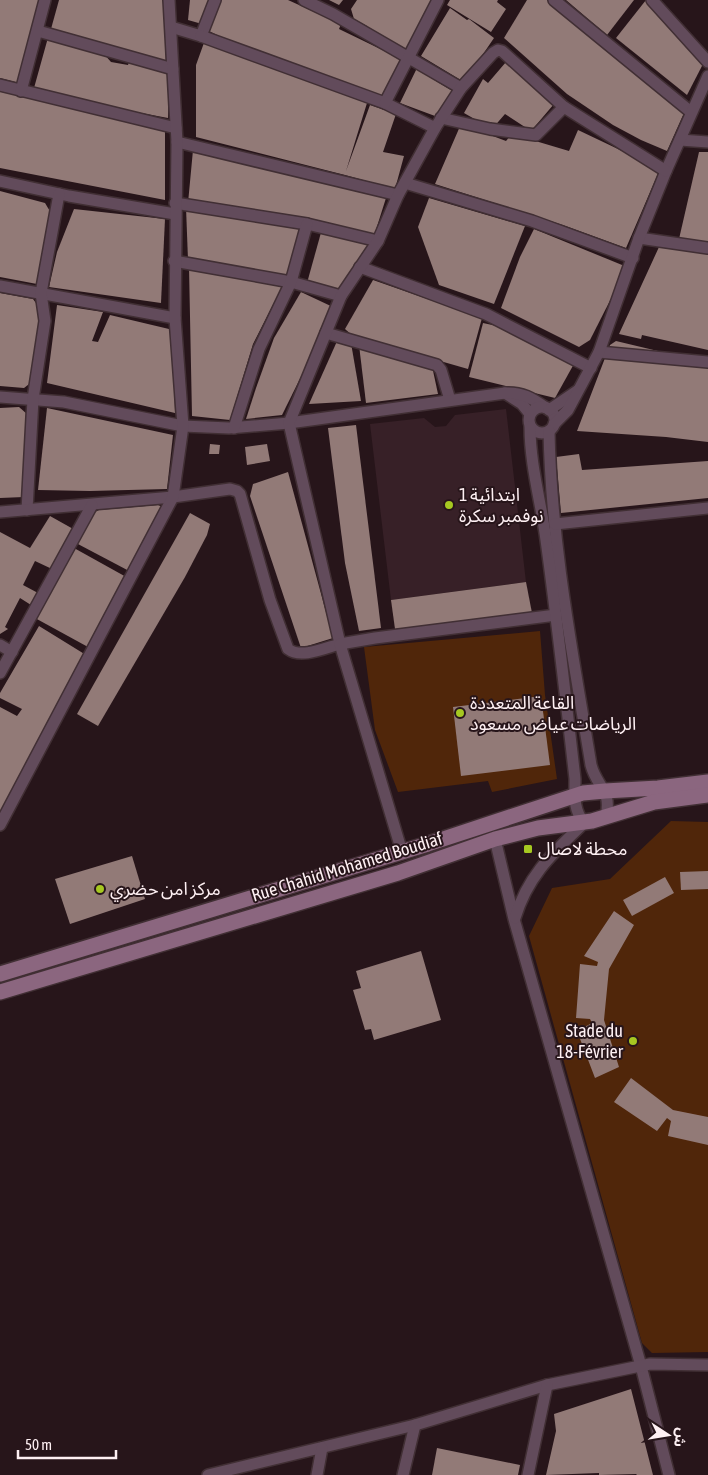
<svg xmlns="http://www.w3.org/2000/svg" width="708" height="1475" viewBox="0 0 708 1475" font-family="'Asap Condensed','Noto Sans Arabic',sans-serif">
	<rect width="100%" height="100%" fill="#27151a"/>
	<path fill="#372027" d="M506,409L526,582L391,600L370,424L424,418L435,427L446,426L455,415Z"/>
	<g fill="#50260a">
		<path d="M540,631L545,695L557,779L492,792L488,781L398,792L375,730L364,647Z"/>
		<path d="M671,821L708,822V1352L652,1353L642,1343L529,936L552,888L610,879Z"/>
	</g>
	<g fill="#927a77">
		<path d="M0,0H40L19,83L0,78Z"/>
		<path d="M59,0H164L166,63L51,29Z"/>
		<path d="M190,0H212L202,24L188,20Z"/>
		<path d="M219,0H288L341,24L339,29L403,60L384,97L221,37L205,29Z"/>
		<path d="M329,0H343L339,5Z"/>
		<path d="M357,0H434L409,52L367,30V26L354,19L351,9Z"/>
		<path d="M450,0H498L497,2L506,9L491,32L447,5Z"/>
		<path d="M527,0H553L684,113L667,151L641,140L613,125L567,94L504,38Z"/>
		<path d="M566,0H634L607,35Z"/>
		<path d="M646,0H648L703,64L687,95L616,38Z"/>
		<path d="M450,8L467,20L469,19L494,38L464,82L421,56Z"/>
		<path d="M49,34L103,53L111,62L128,65L129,62L169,72L168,118L82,102L34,88Z"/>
		<path d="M205,40L242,54L260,64L367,103L346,171L370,105L396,114L383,152L404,156L395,189L345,175L196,137V65Z"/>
		<path d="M506,62L554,104L531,131L505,114L492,129L464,113L483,79L488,83Z"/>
		<path d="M417,68L432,76L431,78L454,92L435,116L400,103Z"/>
		<path d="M0,89L165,128V200L0,168Z"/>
		<path d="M461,124L506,141L512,134L569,151L578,130L660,169L626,248L563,225L435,184Z"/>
		<path d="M193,150L386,198L374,236L300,217L188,203Z"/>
		<path d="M699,152H708V243L679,239Z"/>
		<path d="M0,191L45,203L51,213L37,284L0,277Z"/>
		<path d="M429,198L525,226L494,304L439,285L418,227Z"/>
		<path d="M186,207L304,226L287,279L188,260Z"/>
		<path d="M74,209L165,219L161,303L49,287L57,252Z"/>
		<path d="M322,229L372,241L344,290L307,283Z"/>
		<path d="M534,229L627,267L590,340L579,347L501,308L520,257Z"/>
		<path d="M659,247L708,254V350L642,335L641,339L619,334Z"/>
		<path d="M189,267L282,287L253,344L230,420L192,416Z"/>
		<path d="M373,280L482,318L468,369L353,336L345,329Z"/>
		<path d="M301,292L335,308L282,415L246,419L256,388L274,338Z"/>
		<path d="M0,293L33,299L41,310L33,381L24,388L0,386Z"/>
		<path d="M57,305L103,312L92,341L98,342L110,315L169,329L173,344L175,413L47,383Z"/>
		<path d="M483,323L506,328L575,362L555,398L469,377Z"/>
		<path d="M338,339L351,343L361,401L309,404Z"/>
		<path d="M616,341L708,363V442L666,437L577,431L610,345Z"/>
		<path d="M359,345L432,366L438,394L366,403Z"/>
		<path d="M19,407L27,414L24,497L0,498V408Z"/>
		<path d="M47,408L173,435L167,489L90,491L38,490Z"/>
		<path d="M356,425L381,628L359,631L345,563L328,428Z"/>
		<path d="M210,444L220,445L219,454H209Z"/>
		<path d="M267,444L270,461L247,465L245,447Z"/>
		<path d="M579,454L582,470L708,461V498L561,513L556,457Z"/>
		<path d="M288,472L333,638L301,648L250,496L253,484Z"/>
		<path d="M158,505L167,509L131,572L76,543L93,513L99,510Z"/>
		<path d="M190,513L210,524L207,535L185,577L98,726L77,714Z"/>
		<path d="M50,516L75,530L52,569L35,561L23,585L38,593L31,605L20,598L5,627L8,629L0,634V532L30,548Z"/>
		<path d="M74,548L128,578L88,647L35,618Z"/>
		<path d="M526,582L532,613L476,621L395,629L391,600Z"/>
		<path d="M39,626L86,655L0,817V707L17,716L22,709L0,698V693Z"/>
		<path d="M541,696L550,765L461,776L453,707Z"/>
		<path d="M132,856L145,899L70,924L55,879Z"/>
		<path d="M708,871V889L681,890L680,872Z"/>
		<path d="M665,877L674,893L632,916L623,900Z"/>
		<path d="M614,911L634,925L609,969L604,1020L619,1067L595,1078L577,1031L592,1023L590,1019L576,1018L580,964L597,966L598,962L584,956Z"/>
		<path d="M421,951L441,1020L374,1040L371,1029L365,1030L353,990L361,988L356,971Z"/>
		<path d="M631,1078L673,1110L708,1117V1145L668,1136L671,1121L667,1118L657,1131L614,1102Z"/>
		<path d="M631,1389L653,1475H637L636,1474L599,1475V1473L546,1475L556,1431L554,1414Z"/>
		<path d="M437,1448L520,1465L518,1475H432Z"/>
	</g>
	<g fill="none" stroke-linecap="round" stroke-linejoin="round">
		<g stroke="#412f34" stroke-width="14">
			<g id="street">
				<path d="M304,0L333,14L461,88"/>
				<path d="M554,0L691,112"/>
				<path d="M652,0L708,62"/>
				<path d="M171,27L201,36L215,0"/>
				<path d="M38,31L173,69"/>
				<path d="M201,36L385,103L435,128"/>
				<path d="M0,85L176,128"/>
				<path d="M21,91L45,0"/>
				<path d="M385,103L438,0"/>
				<path d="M441,118L490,129L536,135L564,107"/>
				<path d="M680,140L708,142"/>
				<path d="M177,142L398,195"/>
				<path d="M0,181L69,196L175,214"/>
				<path d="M405,183L532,221L633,258"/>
				<path d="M175,203L307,224L378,241"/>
				<path d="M639,238L708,248"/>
				<path d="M174,261L291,282L341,296"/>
				<path d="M360,267L486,314L591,368"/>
				<path d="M0,286L175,318"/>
				<path d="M326,333L437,365L441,370L450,400"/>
				<path d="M599,352L708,362"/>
				<path d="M505,393L522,404L530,414"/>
				<path d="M0,397L64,402L183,426L229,428L289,423L505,393C522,392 532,398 546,408"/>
				<circle cx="542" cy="420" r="13"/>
				<path d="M549,410L577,391"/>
				<path d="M554,424L568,410L599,352L639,238L666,171L708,76"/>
				<path d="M234,428L259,349L291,282L307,224"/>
				<path d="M549,431C551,543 573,655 591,765C597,788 612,789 606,817"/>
				<path d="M27,510L33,399L45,321L41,293L59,194"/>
				<path d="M0,512L173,497L230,489L237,491L240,494L270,600L288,649C301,659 325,648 340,644L289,423L341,296L378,241L398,195L435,128L461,88L493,53L498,50L502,51L564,107L666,171"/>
				<path d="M555,524L708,508"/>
				<path d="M0,645L12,652"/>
				<path d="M0,673L92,505"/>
				<path d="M0,825L173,497L183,426L175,318L177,142L169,0"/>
				<path d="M495,839L514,919L641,1366L669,1475"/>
				<path d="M402,852L340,644L375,638L556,615"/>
				<path d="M515,918C528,875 553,853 584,823C573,809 575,796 575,779C566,700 557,620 546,540C541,502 530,465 530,427"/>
				<path d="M208,1475L415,1425L547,1385L650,1364L708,1365"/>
				<path d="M317,1475L322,1448"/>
				<path d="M403,1475L415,1425"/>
				<path d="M528,1475L547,1385"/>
			</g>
		</g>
		<g stroke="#412f34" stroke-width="18">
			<g id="secondary">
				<path d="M0,974L428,844L583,793L605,791L658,788L708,782"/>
				<path d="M0,992L398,873L495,839L538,828L592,821L654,802L708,795"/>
			</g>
		</g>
		<use href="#street" stroke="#624b5b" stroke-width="11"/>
		<use href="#secondary" stroke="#8b667f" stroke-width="15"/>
	</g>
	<g fill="#a6c821" stroke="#27151a" stroke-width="2">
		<circle cx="449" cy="505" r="5"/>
		<circle cx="460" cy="713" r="5"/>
		<rect x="523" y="844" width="10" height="10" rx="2.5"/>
		<circle cx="100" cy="889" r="5"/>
		<circle cx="633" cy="1041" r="5"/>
	</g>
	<g text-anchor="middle" stroke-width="4" stroke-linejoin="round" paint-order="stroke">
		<g font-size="18" fill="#fef0f3" stroke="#27151a" text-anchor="start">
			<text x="459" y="501">ابتدائية 1<tspan x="459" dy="21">نوفمبر سكرة</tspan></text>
			<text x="470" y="709">القاعة المتعددة<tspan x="470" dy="21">الرياضات عياض مسعود</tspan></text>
			<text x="538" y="855">محطة لاصال</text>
			<text x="110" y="895">مركز امن حضري</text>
			<text x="623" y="1037" text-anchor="end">Stade du<tspan x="623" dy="21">18-Février</tspan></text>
		</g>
		<g font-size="18" fill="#fef0f3" stroke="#27151a">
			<text transform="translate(347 867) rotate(-17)" y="6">Rue Chahid Mohamed Boudiaf</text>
		</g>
	</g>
	<g transform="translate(668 1435) rotate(102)" stroke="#27151a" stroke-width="4" paint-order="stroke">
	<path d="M0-4L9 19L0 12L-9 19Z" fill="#fef0f3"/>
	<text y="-8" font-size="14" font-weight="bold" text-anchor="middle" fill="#fef0f3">ش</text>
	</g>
	<path d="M18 1450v8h98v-8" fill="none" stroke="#fef0f3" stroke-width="2.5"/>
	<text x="25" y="1450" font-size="15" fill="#fef0f3" stroke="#27151a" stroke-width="4" paint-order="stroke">50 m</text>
</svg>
